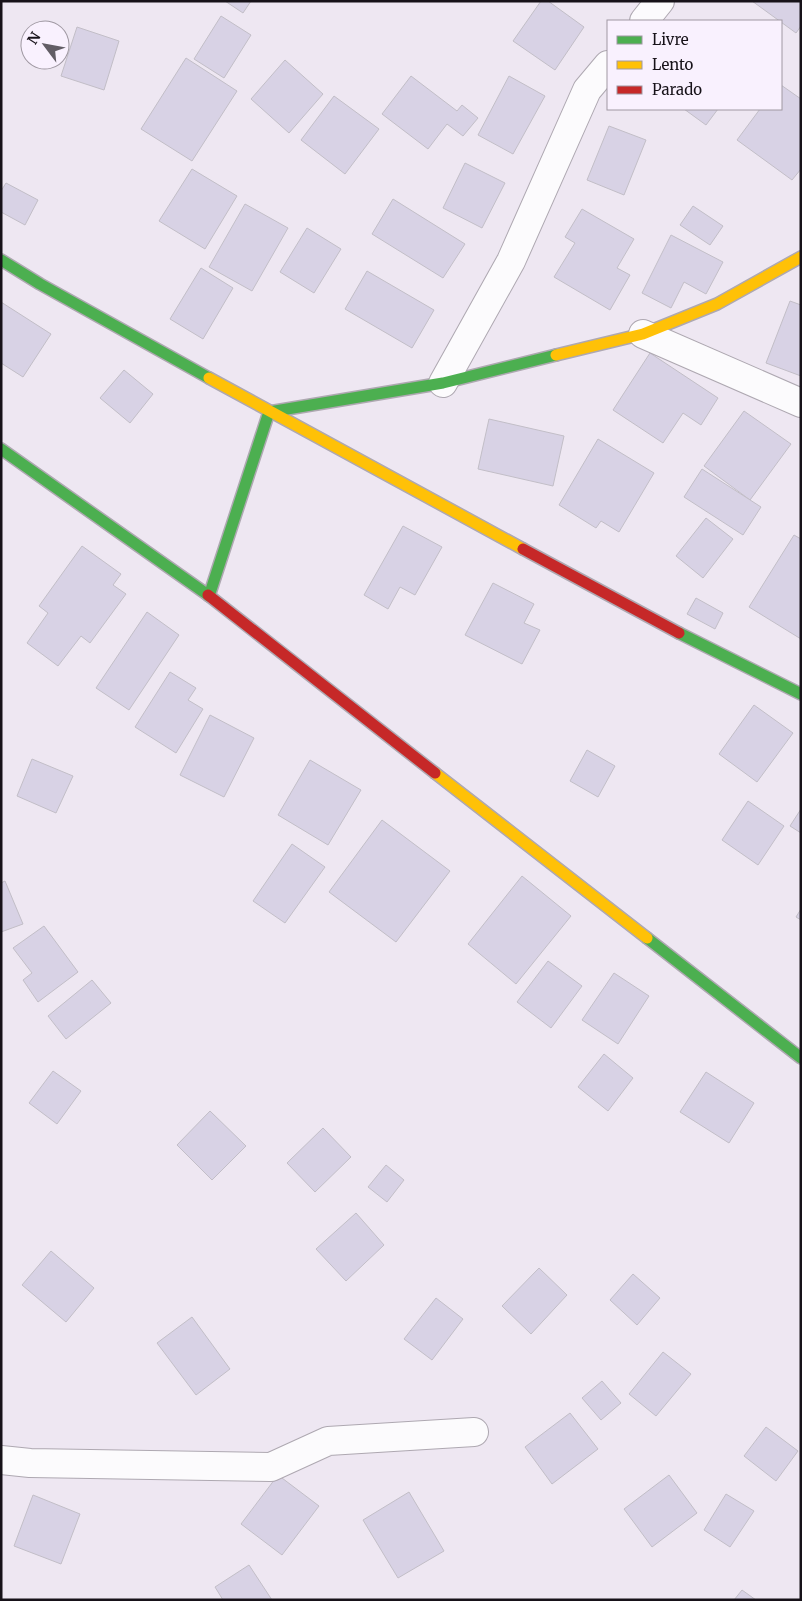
<svg xmlns="http://www.w3.org/2000/svg" width="802" height="1601" viewBox="0 0 802 1601" font-family="Merriweather,serif">
	<rect width="100%" height="100%" fill="#eee7f2"/>
	<g fill="#d8d2e5" stroke="#c2bec7">
		<path d="M225,1H251L243,13Z"/>
		<path d="M541,1H548L584,27L555,70L513,41Z"/>
		<path d="M752,1H801V26L796,33Z"/>
		<path d="M221,16L251,35L224,78L194,59Z"/>
		<path d="M77,27L119,41L104,90L61,76Z"/>
		<path d="M186,58L237,91L192,161L141,129Z"/>
		<path d="M285,60L323,94L289,133L251,99Z"/>
		<path d="M411,76L457,111L462,105L478,118L463,136L447,124L428,149L382,114Z"/>
		<path d="M509,76L545,96L513,154L478,135Z"/>
		<path d="M781,85L801,99V169L792,180L737,140L760,109H781Z"/>
		<path d="M334,96L379,129L345,174L301,140Z"/>
		<path d="M684,109H718L706,125Z"/>
		<path d="M609,126L646,140L624,195L587,180Z"/>
		<path d="M465,163L505,183L482,228L443,208Z"/>
		<path d="M192,169L237,196L205,249L159,221Z"/>
		<path d="M6,183L38,200L25,225L1,212V191Z"/>
		<path d="M393,199L465,244L443,278L372,234Z"/>
		<path d="M245,204L288,228L252,291L209,267Z"/>
		<path d="M693,206L723,226L710,245L680,225Z"/>
		<path d="M582,209L634,239L617,268L630,275L610,310L554,277L575,243L565,237Z"/>
		<path d="M307,228L341,249L314,293L280,272Z"/>
		<path d="M671,235L723,262L706,294L684,282L671,308L642,293Z"/>
		<path d="M201,268L233,288L203,339L170,319Z"/>
		<path d="M367,271L434,310L412,348L345,309Z"/>
		<path d="M790,301L801,305V376L766,363Z"/>
		<path d="M1,302L51,334L23,377L1,363Z"/>
		<path d="M650,353L718,398L701,425L683,413L663,443L613,410Z"/>
		<path d="M124,370L153,394L130,423L100,398Z"/>
		<path d="M744,411L791,444L750,500L704,466Z"/>
		<path d="M489,419L564,436L553,486L478,469Z"/>
		<path d="M598,439L654,473L619,532L601,521L596,528L559,505Z"/>
		<path d="M702,469L761,507L743,535L684,497Z"/>
		<path d="M706,518L733,539L703,578L676,556Z"/>
		<path d="M403,526L442,547L415,595L400,587L388,609L364,595Z"/>
		<path d="M794,535L801,539V639L749,607Z"/>
		<path d="M82,546L121,574L113,585L126,594L90,643L81,636L58,666L27,643L48,613L39,606Z"/>
		<path d="M493,583L534,604L524,623L540,630L522,664L465,635Z"/>
		<path d="M696,598L723,613L715,629L687,614Z"/>
		<path d="M147,612L179,635L129,710L96,688Z"/>
		<path d="M170,672L196,688L188,700L203,709L176,753L135,727Z"/>
		<path d="M754,705L793,733L757,782L719,754Z"/>
		<path d="M210,715L254,738L224,797L180,775Z"/>
		<path d="M587,750L615,766L598,797L570,781Z"/>
		<path d="M32,759L73,776L56,813L17,796Z"/>
		<path d="M310,760L361,790L328,845L278,815Z"/>
		<path d="M748,801L784,826L758,865L722,840Z"/>
		<path d="M801,809V833L790,826Z"/>
		<path d="M382,820L450,871L396,942L329,892Z"/>
		<path d="M292,844L325,867L285,923L253,901Z"/>
		<path d="M522,876L571,916L516,984L468,944Z"/>
		<path d="M5,881L23,924L1,932V883Z"/>
		<path d="M801,909V920L796,917Z"/>
		<path d="M44,926L78,972L38,1002L23,980L32,973L13,948Z"/>
		<path d="M548,961L582,986L551,1028L517,1002Z"/>
		<path d="M614,973L649,996L618,1044L582,1020Z"/>
		<path d="M92,980L111,1003L66,1039L48,1016Z"/>
		<path d="M604,1054L633,1078L608,1111L578,1087Z"/>
		<path d="M53,1071L81,1091L57,1124L29,1103Z"/>
		<path d="M706,1072L754,1103L729,1143L680,1112Z"/>
		<path d="M210,1111L246,1146L212,1180L177,1145Z"/>
		<path d="M323,1128L351,1157L315,1192L287,1163Z"/>
		<path d="M386,1165L404,1180L387,1202L368,1187Z"/>
		<path d="M356,1213L384,1245L346,1281L316,1249Z"/>
		<path d="M51,1251L94,1288L66,1322L22,1285Z"/>
		<path d="M539,1268L567,1295L531,1334L502,1306Z"/>
		<path d="M633,1274L660,1298L637,1325L610,1300Z"/>
		<path d="M436,1298L463,1319L432,1360L404,1339Z"/>
		<path d="M192,1317L230,1369L196,1395L157,1343Z"/>
		<path d="M663,1352L691,1374L656,1416L629,1394Z"/>
		<path d="M602,1381L621,1403L601,1420L582,1398Z"/>
		<path d="M570,1413L598,1449L552,1484L525,1447Z"/>
		<path d="M766,1427L798,1451L776,1481L744,1456Z"/>
		<path d="M278,1475L319,1506L282,1555L241,1524Z"/>
		<path d="M669,1475L697,1513L652,1547L624,1509Z"/>
		<path d="M409,1492L444,1551L398,1578L363,1520Z"/>
		<path d="M726,1494L754,1511L730,1547L704,1530Z"/>
		<path d="M33,1495L80,1514L61,1564L14,1546Z"/>
		<path d="M249,1565L272,1600H223L215,1587Z"/>
		<path d="M742,1590L756,1600H734Z"/>
	</g>
	<g fill="none" stroke-linecap="round" stroke-linejoin="round">
		<g stroke="#aea8b1" stroke-width="30">
			<g id="street">
				<path d="M644,21L660,1"/>
				<path d="M643,334L801,403"/>
				<path d="M443,383L511,261L587,90L608,65"/>
				<path d="M1,1460L30,1463L271,1467L328,1441L474,1432"/>
			</g>
		</g>
		<g stroke="#aea8b1" stroke-width="14">
			<g id="fast">
				<path d="M1,260L40,284L209,378"/>
				<path d="M1,449L208,595"/>
				<path d="M209,596L269,412L443,383L556,355"/>
				<path d="M679,633L801,694"/>
				<path d="M647,938L801,1058"/>
			</g>
		</g>
		<g stroke="#aea8b1" stroke-width="14">
			<g id="slow">
				<path d="M556,355L643,334L717,304L801,257"/>
				<path d="M209,378L523,549"/>
				<path d="M435,773L647,938"/>
			</g>
		</g>
		<g stroke="#aea8b1" stroke-width="14">
			<g id="jam">
				<path d="M523,549L679,633"/>
				<path d="M208,595L435,773"/>
			</g>
		</g>
		<use href="#street" stroke="#fcfbfd" stroke-width="28"/>
		<use href="#fast" stroke="#4caf50" stroke-width="11"/>
		<use href="#slow" stroke="#ffc107" stroke-width="11"/>
		<use href="#jam" stroke="#c62828" stroke-width="11"/>
	</g>
	<rect width="802" height="1601" fill="none" stroke="#171219" stroke-width="5"/>
	<rect x="607" y="20" width="175" height="90" fill="#f9f1fe" stroke="#9f98a2"/>
	<rect x="617" y="36" width="25" height="8" fill="#4caf50" stroke="#9f98a2"/>
	<text x="652" y="45" font-size="15" fill="#171219">Livre</text>
	<rect x="617" y="61" width="25" height="8" fill="#ffc107" stroke="#9f98a2"/>
	<text x="652" y="70" font-size="15" fill="#171219">Lento</text>
	<rect x="617" y="86" width="25" height="8" fill="#c62828" stroke="#9f98a2"/>
	<text x="652" y="95" font-size="15" fill="#171219">Parado</text>
	<g transform="translate(45 45) rotate(302)"><circle r="24" fill="#f9f1fe" stroke="#9f98a2"/>
	<path d="M0-4L9 19L0 12L-9 19Z" fill="#625d65"/>
	<text y="-8" font-size="14" font-weight="bold" text-anchor="middle" fill="#171219">N</text>
	</g>
</svg>
